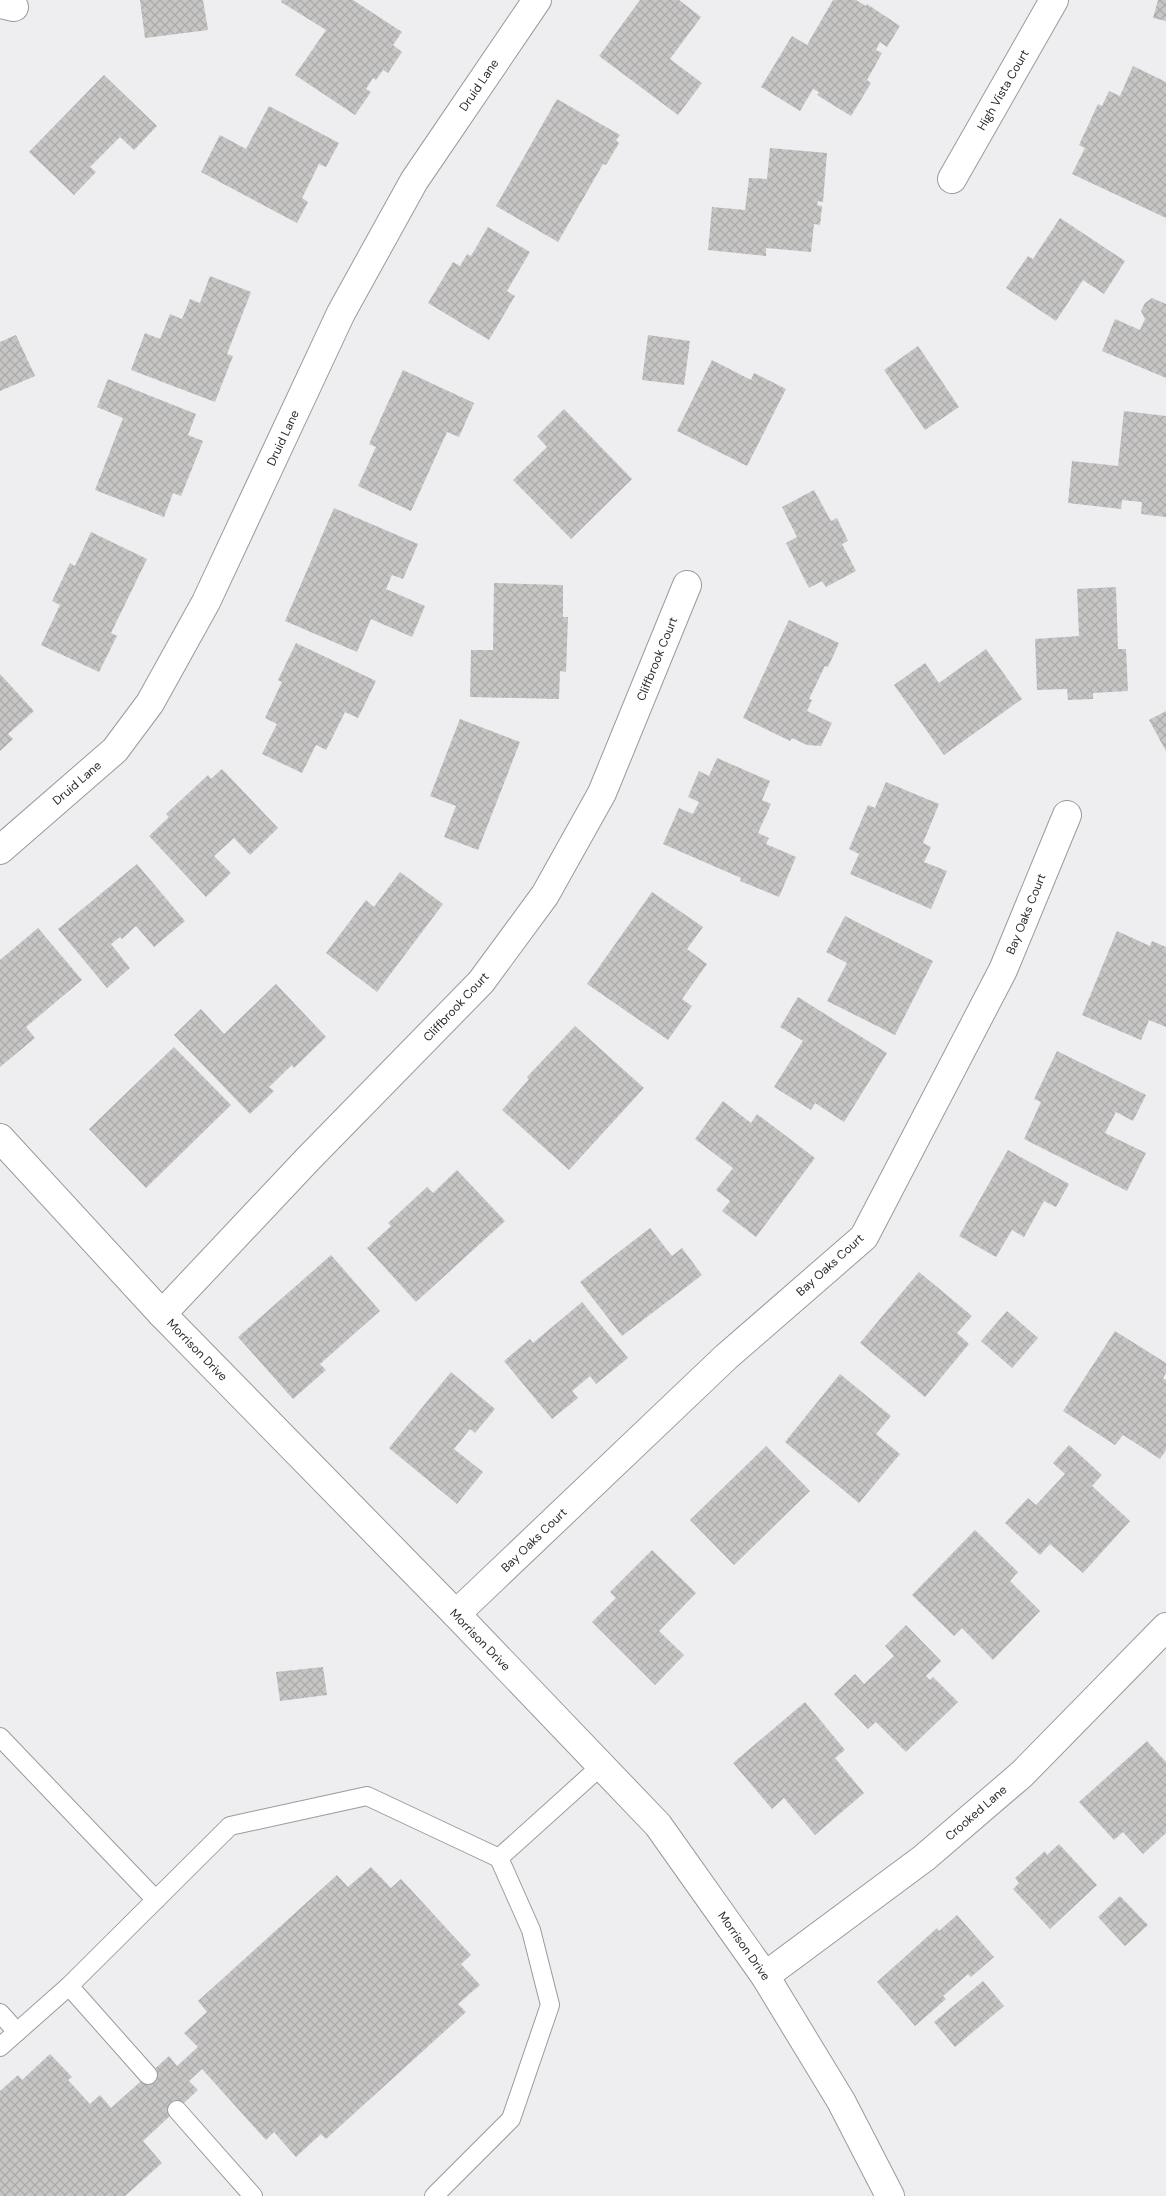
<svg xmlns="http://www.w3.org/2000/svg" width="1166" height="2196" viewBox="0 0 1166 2196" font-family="'DM Sans',sans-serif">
	<defs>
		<pattern id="building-cross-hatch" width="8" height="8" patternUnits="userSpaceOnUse" patternTransform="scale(1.25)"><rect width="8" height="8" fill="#c7c6c5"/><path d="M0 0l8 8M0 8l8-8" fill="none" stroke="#abaaaa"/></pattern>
	</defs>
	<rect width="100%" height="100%" fill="#eeeef0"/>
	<g fill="url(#building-cross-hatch)">
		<path d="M140,0H203L208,30L145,38Z"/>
		<path d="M282,0H353L402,32L393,45L402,52L388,73L383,70L376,80L373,78L366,89L371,92L355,115L295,75L326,30L281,2Z"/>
		<path d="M640,0H679L701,17L670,59L702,83L678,115L599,56Z"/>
		<path d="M833,0H856L866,6L867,4L900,26L887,47L880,42L876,50L882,53L867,80L871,83L851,116L817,95L819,92L813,89L800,111L761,87L792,36L807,45Z"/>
		<path d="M1158,0H1166V21L1153,18Z"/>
		<path d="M1133,66L1166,82V218L1072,174L1085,148L1079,145L1098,104L1102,106L1109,91L1120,96Z"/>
		<path d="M104,75L157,126L134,150L120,137L90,167L96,172L74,195L29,152Z"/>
		<path d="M557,99L620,135L616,140L619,143L606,165L603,164L558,242L496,206Z"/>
		<path d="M269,106L339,143L326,167L319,164L302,198L308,202L297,223L201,172L220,135L246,149Z"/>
		<path d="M770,148L827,153L823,202L818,201L817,205L822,206L820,225L814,224L811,252L766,248V256L708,250L712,207L745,210L749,178L767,179Z"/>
		<path d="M1060,218L1125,261L1104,294L1083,280L1056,321L1006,288L1028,256L1033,259Z"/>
		<path d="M488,227L530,252L507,291L515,296L489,340L428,303L453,262L460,266L467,254L471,256Z"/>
		<path d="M210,276L251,292L227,354L233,356L215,402L131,370L145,333L160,339L170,314L182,319L190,299L200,303Z"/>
		<path d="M1152,298L1166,304V378L1102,351L1115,319L1140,330L1145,319L1141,311L1145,303Z"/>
		<path d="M16,335L35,376L0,391V342Z"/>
		<path d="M648,335L690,341L684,385L642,380Z"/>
		<path d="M918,346L959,407L925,430L884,370Z"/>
		<path d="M712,360L751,380L754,373L786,389L747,466L677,431Z"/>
		<path d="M403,370L474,403L459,437L447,432L411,511L358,486L376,447L369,444Z"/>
		<path d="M108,379L196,414L188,435L203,441L181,496L173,493L164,517L95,490L123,418L97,407Z"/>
		<path d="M564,409L632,479L571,539L513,480L547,447L537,436Z"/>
		<path d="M1124,411L1166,416V517L1141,514L1142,502L1122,500L1121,509L1068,503L1072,461L1118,466Z"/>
		<path d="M814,490L831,521L837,518L848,541L842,544L856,571L826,587L822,581L809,588L786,543L797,537L782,507Z"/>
		<path d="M334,508L418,544L403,579L392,575L386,589L425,606L412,637L371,619L357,652L285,621Z"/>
		<path d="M91,532L147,559L111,633L117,636L99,672L41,645L60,605L52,601L70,563L75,566Z"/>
		<path d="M494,583L563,585V617H568L566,672L560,671L559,699L470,697L471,650H493Z"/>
		<path d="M1116,587L1118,649H1126L1128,691L1093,693V699L1068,700L1067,689L1037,690L1035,639L1079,636L1077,589Z"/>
		<path d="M789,620L839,643L828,667L825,666L809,699L812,700L807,711L832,723L821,746L807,745L792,738L790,741L743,718Z"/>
		<path d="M296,643L376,681L358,718L345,712L326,750L316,745L302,773L262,754L277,724L265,718L282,682L278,680Z"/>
		<path d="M986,649L1022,699L944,755L894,685L925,663L939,683Z"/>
		<path d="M0,674L34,711L8,734L13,739L0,751Z"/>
		<path d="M1166,711V751L1149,720Z"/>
		<path d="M460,719L520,742L478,850L444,837L456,806L430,796Z"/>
		<path d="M717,758L770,781L762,800L771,804L758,833L769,838L766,844L796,857L779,897L740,881L741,878L663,844L679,808L693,814L699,802L688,797L699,771L709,776Z"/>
		<path d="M222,769L278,828L250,855L234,838L214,856L231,873L206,897L149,836L169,817L166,814L208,775L211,779Z"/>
		<path d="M886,782L939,804L923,843L931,847L924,862L947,871L931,909L850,874L859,854L849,849L868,805L875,808Z"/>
		<path d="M137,864L185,921L154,947L136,926L122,939L120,937L111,944L130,968L107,988L58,929Z"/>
		<path d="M400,872L443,904L377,992L326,953L366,900L374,907Z"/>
		<path d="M652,892L703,927L687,949L707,964L682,999L692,1006L668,1040L587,984Z"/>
		<path d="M845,916L933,961L895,1035L827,1001L847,963L826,952Z"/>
		<path d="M38,928L82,980L26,1027L35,1038L0,1067V960Z"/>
		<path d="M1117,931L1150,946L1152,941L1166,947V1027L1149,1020L1141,1040L1082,1015Z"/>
		<path d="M276,984L326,1037L294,1068L292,1065L269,1087L274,1091L250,1114L174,1035L201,1009L224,1034Z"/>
		<path d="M798,997L887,1053L844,1122L815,1103L811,1110L774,1087L803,1041L780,1027Z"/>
		<path d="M575,1026L644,1088L569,1170L502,1110L529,1079L527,1077Z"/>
		<path d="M174,1047L231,1105L146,1188L89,1129Z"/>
		<path d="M1057,1051L1146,1095L1133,1121L1116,1112L1105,1133L1146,1153L1127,1191L1024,1139L1041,1102L1034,1099Z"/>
		<path d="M723,1101L751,1123L757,1114L815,1158L756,1237L722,1211L730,1201L716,1190L733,1168L695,1139Z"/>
		<path d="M1008,1150L1069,1184L1056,1207L1044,1201L1024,1237L1012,1230L996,1257L959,1236Z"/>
		<path d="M457,1170L505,1221L416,1302L367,1248L391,1226L388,1223L427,1187L433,1193Z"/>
		<path d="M650,1228L672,1256L682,1248L702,1275L622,1336L580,1282Z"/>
		<path d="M331,1255L380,1311L320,1364L326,1370L293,1399L238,1337Z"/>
		<path d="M919,1272L972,1316L957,1333L969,1344L925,1397L860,1343Z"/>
		<path d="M582,1302L628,1358L596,1384L590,1376L572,1391L578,1398L552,1419L504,1361L530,1339L533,1343Z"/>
		<path d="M1007,1311L1038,1338L1012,1368L981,1341Z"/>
		<path d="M1115,1331L1166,1363V1373L1163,1378L1166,1380V1450L1160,1459L1123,1435L1115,1445L1063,1411Z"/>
		<path d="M451,1372L495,1409L475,1433L470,1429L454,1449L483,1472L457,1504L389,1448Z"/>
		<path d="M840,1374L891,1416L876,1434L900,1454L859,1503L785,1442Z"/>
		<path d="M1069,1445L1102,1475L1092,1486L1130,1521L1083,1573L1050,1544L1040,1555L1005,1523L1028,1498L1036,1505L1065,1474L1053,1463Z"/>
		<path d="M766,1446L810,1491L734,1565L690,1520Z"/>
		<path d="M975,1530L1018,1572L1010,1581L1040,1611L993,1660L962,1628L954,1636L912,1595Z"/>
		<path d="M652,1550L696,1593L659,1631L684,1655L655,1685L592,1622L616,1598L610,1592Z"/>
		<path d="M906,1625L941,1661L926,1676L930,1680L933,1677L958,1702L906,1752L876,1722L868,1729L834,1694L855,1674L864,1684L894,1656L885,1646Z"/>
		<path d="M323,1667L327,1695L280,1701L276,1672Z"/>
		<path d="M805,1702L845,1750L835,1758L864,1793L815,1835L784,1798L772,1809L733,1763Z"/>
		<path d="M1147,1741L1166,1762V1833L1143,1854L1123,1832L1114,1840L1079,1802Z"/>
		<path d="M1059,1844L1097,1885L1050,1929L1013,1889L1019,1883L1015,1878L1045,1851L1047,1855Z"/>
		<path d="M371,1867L391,1888L401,1879L471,1955L461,1964L480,1985L458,2004L466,2012L326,2139L321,2134L296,2157L274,2132L266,2140L202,2069L189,2081L198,2090L143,2141L162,2163L125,2196H0V2091L18,2075L22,2080L50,2054L72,2077L68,2080L90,2104L100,2095L111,2108L169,2056L177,2066L198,2047L184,2033L207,2012L198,2001L337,1875L348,1887Z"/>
		<path d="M1120,1896L1148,1925L1125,1946L1098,1917Z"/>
		<path d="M957,1915L994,1957L971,1977L968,1974L943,1996L946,1999L915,2026L877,1982L937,1928L939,1931Z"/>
		<path d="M983,1981L1004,2006L955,2047L934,2022Z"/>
	</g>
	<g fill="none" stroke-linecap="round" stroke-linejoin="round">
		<g stroke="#999a9b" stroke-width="20">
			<g id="lane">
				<path d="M0,1737L156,1900"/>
				<path d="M0,2013L17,2032"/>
				<path d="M0,2047L69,1986"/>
				<path d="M148,2075L69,1986L230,1826L367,1796L499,1858L601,1766"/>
				<path d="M177,2110L253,2196"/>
				<path d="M434,2196L511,2119L550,2005L531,1930L499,1858"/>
			</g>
		</g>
		<g stroke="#999a9b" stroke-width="30">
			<g id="street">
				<path d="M0,4L14,7"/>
				<path d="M952,179L1054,0"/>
				<path d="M0,850L115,750L150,703L206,602L341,313L414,181L537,0"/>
				<path d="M162,1314L308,1159L481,982L545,895L602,793L687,585"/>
				<path d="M456,1614L726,1357L864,1237L1003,970L1067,815"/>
				<path d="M765,1976L924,1858L1022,1774L1166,1627"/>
			</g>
		</g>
		<g stroke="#999a9b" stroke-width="30">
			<path id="secondary" d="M0,1138L162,1314L456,1614L658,1825L765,1976L841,2101L890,2196"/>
		</g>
		<use href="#lane" stroke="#fff" stroke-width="18"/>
		<use href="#street" stroke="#fff" stroke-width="28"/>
		<use href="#secondary" stroke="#fff" stroke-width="28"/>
	</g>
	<g text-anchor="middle" stroke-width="4" stroke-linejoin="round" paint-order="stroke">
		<g font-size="12" fill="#2c2c2d" stroke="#fff">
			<text transform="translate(479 85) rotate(-56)" y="4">Druid Lane</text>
			<text transform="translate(1003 90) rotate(-60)" y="4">High Vista Court</text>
			<text transform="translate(283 438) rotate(-65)" y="4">Druid Lane</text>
			<text transform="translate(657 659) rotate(-68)" y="4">Cliffbrook Court</text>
			<text transform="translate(77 783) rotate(-41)" y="4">Druid Lane</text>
			<text transform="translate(1026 914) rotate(-68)" y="4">Bay Oaks Court</text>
			<text transform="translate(456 1007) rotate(-47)" y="4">Cliffbrook Court</text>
			<text transform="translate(830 1265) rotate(-42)" y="4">Bay Oaks Court</text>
			<text transform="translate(197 1350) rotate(46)" y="4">Morrison Drive</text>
			<text transform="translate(534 1540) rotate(-44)" y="4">Bay Oaks Court</text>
			<text transform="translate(480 1640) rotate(46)" y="4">Morrison Drive</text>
			<text transform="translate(976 1813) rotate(-41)" y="4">Crooked Lane</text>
			<text transform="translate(744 1946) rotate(55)" y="4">Morrison Drive</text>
		</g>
	</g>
</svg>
